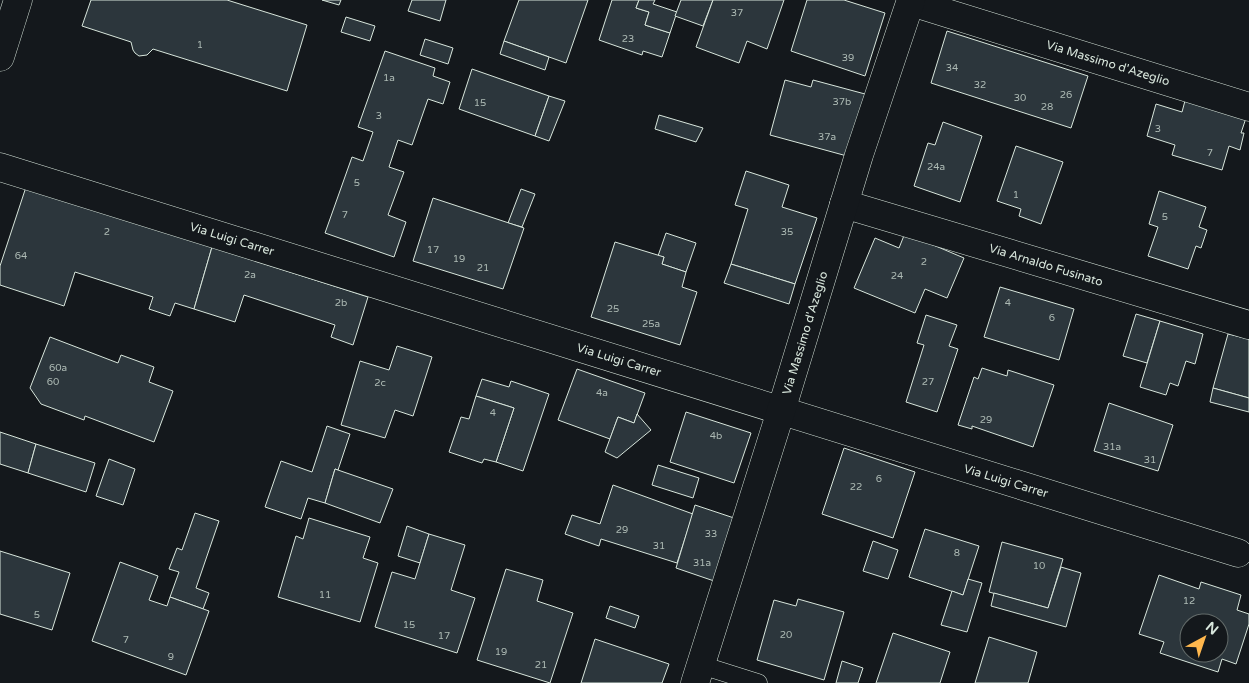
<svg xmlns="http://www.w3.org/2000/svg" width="1249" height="683" viewBox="0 0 1249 683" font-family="'Varela Round',sans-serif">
	<rect width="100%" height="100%" fill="#14181c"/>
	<g fill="#2c363c" stroke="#d8e6dc" fill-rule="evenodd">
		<path d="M91,0H227L307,25L287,91L153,49L147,55L139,56L135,53L133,50L131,42L82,26Z"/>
		<path d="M322,0H341L339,5Z"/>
		<path d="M412,0H446L440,21L408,11Z"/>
		<path d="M519,0H588L566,63L504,41Z"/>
		<path d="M612,0H639L636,8L649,12L645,25L670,33L662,57L643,51L642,55L599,40Z"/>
		<path d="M639,0H655L653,4L677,12L670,33L645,25L649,12L636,8Z"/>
		<path d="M681,0H713L703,26L675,16Z"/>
		<path d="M713,0H784L767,49L747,41L739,63L696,47Z"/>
		<path d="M807,0H844L885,13L865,76L791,51Z"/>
		<path d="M346,17L375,26L370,41L341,32Z"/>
		<path d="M947,31L1088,76L1071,128L931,83Z"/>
		<path d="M425,39L453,48L448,64L420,55Z"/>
		<path d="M504,41L549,57L545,70L500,54Z"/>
		<path d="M385,51L435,68L433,76L450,82L443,104L428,99L412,145L398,140L389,167L404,172L388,215L406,222L394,257L325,233L352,157L363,161L373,132L358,127Z"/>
		<path d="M472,69L549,96L535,136L459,109Z"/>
		<path d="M785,80L811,87L813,80L865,94L847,156L770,135Z"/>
		<path d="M549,96L565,101L549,141L535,136Z"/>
		<path d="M1186,97L1247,115L1241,133H1244L1240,150L1229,146L1222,170L1172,155L1175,145L1147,136L1156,104L1182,112Z"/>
		<path d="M659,115L703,128L696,142L655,129Z"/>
		<path d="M943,122L982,136L960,202L914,186L928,143L935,145Z"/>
		<path d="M1016,146L1063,162L1041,224L1019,216L1021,209L997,201Z"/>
		<path d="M746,171L789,185L782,207L817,218L795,284L731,264L748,209L735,205Z"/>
		<path d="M26,187L212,247L194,309L175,303L170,316L149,309L153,297L75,272L64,306L0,285V266Z"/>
		<path d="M521,189L535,194L522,227L508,223Z"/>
		<path d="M1159,191L1206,207L1199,227L1207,230L1201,248L1196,246L1188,269L1148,256L1158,227L1149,224Z"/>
		<path d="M433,198L524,228L503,289L413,261Z"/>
		<path d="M666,233L696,243L686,272L662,264L664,257L658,256Z"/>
		<path d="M905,233L964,258L947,298L925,289L915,313L854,288L875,238L899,248Z"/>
		<path d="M615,242L664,257L662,264L686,272L682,287L697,292L680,345L591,317Z"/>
		<path d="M212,247L368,297L353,345L331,337L335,325L244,295L235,322L194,309Z"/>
		<path d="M731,264L795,284L789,304L724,283Z"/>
		<path d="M1000,287L1074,309L1059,360L984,337Z"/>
		<path d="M1136,314L1160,321L1147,363L1123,356Z"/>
		<path d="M926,315L957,325L949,346L958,349L937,412L906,402L924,345L917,343Z"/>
		<path d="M1160,321L1203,334L1195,364L1186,361L1178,386L1170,383L1166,395L1140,387Z"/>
		<path d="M1228,334L1249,339V398L1213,388Z"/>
		<path d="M50,337L118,363L121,355L154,367L149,382L173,391L154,442L85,416L84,420L41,404L30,388Z"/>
		<path d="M397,346L432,357L413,416L395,410L385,438L341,425L360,361L389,370Z"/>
		<path d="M982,368L1007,376L1008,370L1054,385L1033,447L972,426V429L958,425L974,377L978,379Z"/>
		<path d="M577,369L645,393L634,423L618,417L610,439L558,420Z"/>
		<path d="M482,379L509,387L511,381L549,394L523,471L496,462L514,408L476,396Z"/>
		<path d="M1213,388L1249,398V412L1210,402Z"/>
		<path d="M476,396L514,408L496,462L484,459L482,463L449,452L461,417L469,419Z"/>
		<path d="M1109,403L1173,425L1158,471L1094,451Z"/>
		<path d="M686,412L751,433L734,483L670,462Z"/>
		<path d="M637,414L651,430L617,458L605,452L618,417L634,423Z"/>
		<path d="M327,426L350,434L338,470L335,469L325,503L308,498L301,519L265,507L281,461L312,472Z"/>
		<path d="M0,432L36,444L28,473L0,464Z"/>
		<path d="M36,444L95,463L86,492L28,473Z"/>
		<path d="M844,448L915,472L893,538L822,514Z"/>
		<path d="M109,459L135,469L123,505L96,496Z"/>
		<path d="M658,465L699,478L693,498L652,485Z"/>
		<path d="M335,469L393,489L380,523L325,503Z"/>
		<path d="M613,485L693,514L677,563L601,539L599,546L565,534L572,515L600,524Z"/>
		<path d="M695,505L737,519L717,582L676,568Z"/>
		<path d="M195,513L219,521L196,588L209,593L203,609L170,597L179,572L169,569L177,548L182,550Z"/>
		<path d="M309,518L370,537L363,558L378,563L360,622L278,597L296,536L303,539Z"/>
		<path d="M407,526L429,534L420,563L398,556Z"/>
		<path d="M925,529L979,546L963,595L909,577Z"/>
		<path d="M429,534L465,545L451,590L475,598L457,653L375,627L392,572L415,579Z"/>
		<path d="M873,541L898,550L888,579L863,571Z"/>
		<path d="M1002,542L1063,559L1048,608L989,592Z"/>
		<path d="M0,551L70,573L52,630L0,614Z"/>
		<path d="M120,562L158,576L149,600L167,606L170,597L209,611L186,675L92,641Z"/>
		<path d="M1061,567L1081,573L1066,627L991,606L994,593L1048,608Z"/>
		<path d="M506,569L543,580L537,601L573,613L550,683L477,660Z"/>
		<path d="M1159,575L1199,589L1201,582L1241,595L1237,610L1249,614V624L1236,664L1222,659L1218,672L1160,653L1164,642L1139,634ZM1189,623H1219V653H1189Z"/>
		<path d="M968,579L982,583L967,632L941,625L952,591L963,595Z"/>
		<path d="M798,599L844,612L824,680L757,660L774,600L796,606Z"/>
		<path d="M610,606L639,616L635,628L606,618Z"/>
		<path d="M893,633L950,652L940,683H876Z"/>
		<path d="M989,637L1037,652L1028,683H975Z"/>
		<path d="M595,639L669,664L662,683H581Z"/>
		<path d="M842,661L863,668L858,683H836Z"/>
	</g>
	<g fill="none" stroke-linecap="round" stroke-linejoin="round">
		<g stroke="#d8e6dc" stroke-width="19">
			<path id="lane" d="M701,665L758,683"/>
		</g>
		<g stroke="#d8e6dc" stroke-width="29">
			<g id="street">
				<path d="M911,2L1249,107"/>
				<path d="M0,167L1238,553"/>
				<path d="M844,204L1249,325"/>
				<path d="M695,683L781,411L859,155L911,0"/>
			</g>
		</g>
		<g stroke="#d8e6dc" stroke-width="29">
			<path id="secondary" d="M0,57L18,0"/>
		</g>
		<use href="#lane" stroke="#14181c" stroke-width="18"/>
		<use href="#street" stroke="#14181c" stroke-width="28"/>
		<use href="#secondary" stroke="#14181c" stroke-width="28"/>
	</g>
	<g text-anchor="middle" stroke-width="4" stroke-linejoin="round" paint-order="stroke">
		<g font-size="10" fill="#adbab4">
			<text x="737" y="16">37</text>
			<text x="628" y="42">23</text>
			<text x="200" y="48">1</text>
			<text x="848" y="61">39</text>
			<text x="952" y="71">34</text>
			<text x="389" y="81">1a</text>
			<text x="980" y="88">32</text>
			<text x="1066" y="98">26</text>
			<text x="1020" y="101">30</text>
			<text x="842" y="105">37b</text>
			<text x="480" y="106">15</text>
			<text x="1047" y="110">28</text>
			<text x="379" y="119">3</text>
			<text x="1158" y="132">3</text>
			<text x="827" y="140">37a</text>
			<text x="1210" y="156">7</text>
			<text x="936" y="170">24a</text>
			<text x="357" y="186">5</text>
			<text x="1016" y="198">1</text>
			<text x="345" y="218">7</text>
			<text x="1165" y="220">5</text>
			<text x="107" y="235">2</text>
			<text x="787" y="235">35</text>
			<text x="433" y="253">17</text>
			<text x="21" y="259">64</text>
			<text x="459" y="262">19</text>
			<text x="924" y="265">2</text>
			<text x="483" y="271">21</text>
			<text x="250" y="278">2a</text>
			<text x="897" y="279">24</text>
			<text x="341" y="306">2b</text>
			<text x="1008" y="306">4</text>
			<text x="613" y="312">25</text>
			<text x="1052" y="321">6</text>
			<text x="651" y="327">25a</text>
			<text x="58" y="371">60a</text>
			<text x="53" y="385">60</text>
			<text x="928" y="385">27</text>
			<text x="380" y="386">2c</text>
			<text x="602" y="396">4a</text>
			<text x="493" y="416">4</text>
			<text x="986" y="423">29</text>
			<text x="716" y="439">4b</text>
			<text x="1112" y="450">31a</text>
			<text x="1150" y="463">31</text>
			<text x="879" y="482">6</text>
			<text x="856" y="490">22</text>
			<text x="622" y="533">29</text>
			<text x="711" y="537">33</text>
			<text x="659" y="549">31</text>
			<text x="957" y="556">8</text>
			<text x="702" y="566">31a</text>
			<text x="1039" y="569">10</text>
			<text x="325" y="598">11</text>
			<text x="1189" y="604">12</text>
			<text x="37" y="618">5</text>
			<text x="409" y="628">15</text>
			<text x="786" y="638">20</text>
			<text x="444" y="639">17</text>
			<text x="126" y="643">7</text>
			<text x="501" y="655">19</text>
			<text x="171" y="660">9</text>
			<text x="541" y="668">21</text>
		</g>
		<g font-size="12" fill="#d8e6dc" stroke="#14181c">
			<text transform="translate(1108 63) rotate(17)" y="4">Via Massimo d'Azeglio</text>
			<text transform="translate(232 239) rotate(17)" y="4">Via Luigi Carrer</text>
			<text transform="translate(1046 265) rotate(17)" y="4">Via Arnaldo Fusinato</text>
			<text transform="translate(805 333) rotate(-73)" y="4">Via Massimo d'Azeglio</text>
			<text transform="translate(619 360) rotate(17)" y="4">Via Luigi Carrer</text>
			<text transform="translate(1006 481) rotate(17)" y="4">Via Luigi Carrer</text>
		</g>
	</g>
	<g transform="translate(1204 638) rotate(40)"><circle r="24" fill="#14181c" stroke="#626a69"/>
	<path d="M0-4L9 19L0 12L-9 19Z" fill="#ffb74d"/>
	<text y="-8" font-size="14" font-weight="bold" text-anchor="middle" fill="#d8e6dc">N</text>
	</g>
</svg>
